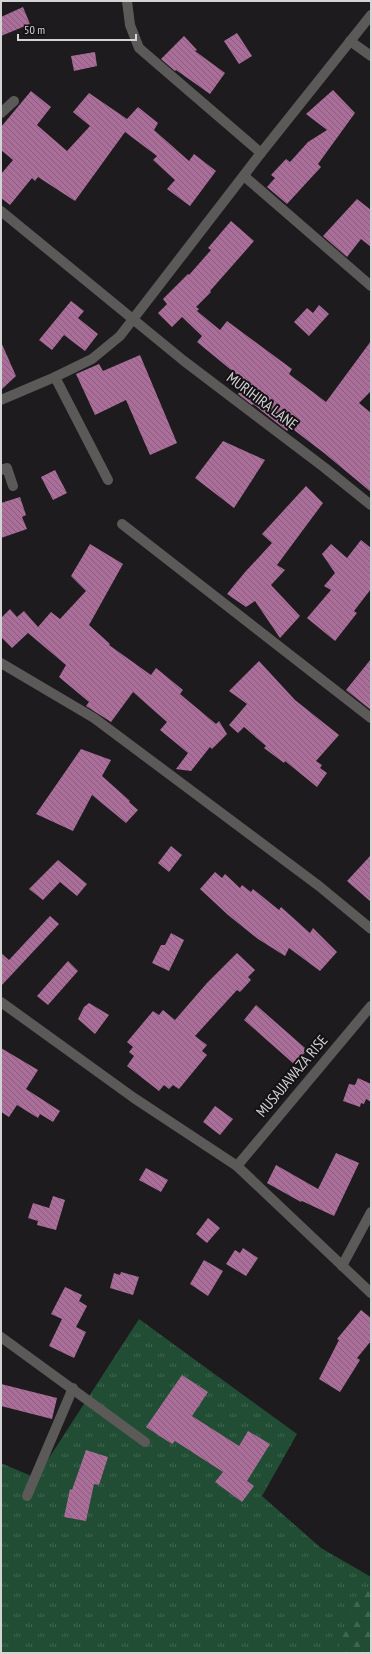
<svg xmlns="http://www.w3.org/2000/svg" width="372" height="1654" viewBox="0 0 372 1654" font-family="'PT Sans Narrow',sans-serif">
	<defs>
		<pattern id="grass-tufts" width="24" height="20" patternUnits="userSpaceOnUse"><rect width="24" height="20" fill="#214d35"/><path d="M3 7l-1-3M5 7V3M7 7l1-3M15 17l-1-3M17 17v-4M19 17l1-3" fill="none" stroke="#406651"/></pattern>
		<pattern id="forest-firs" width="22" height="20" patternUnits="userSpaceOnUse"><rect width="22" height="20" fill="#214d35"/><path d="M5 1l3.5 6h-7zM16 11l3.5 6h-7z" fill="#406651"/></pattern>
		<pattern id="building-back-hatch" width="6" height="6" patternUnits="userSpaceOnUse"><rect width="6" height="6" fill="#ab6e9a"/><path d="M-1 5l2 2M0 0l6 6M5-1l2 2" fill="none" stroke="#865e7a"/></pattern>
	</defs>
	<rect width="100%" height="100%" fill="#1d1b1d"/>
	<path fill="url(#grass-tufts)" d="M139,1319L297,1434L262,1496L321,1548L371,1577V1653H1V1463L36,1478Z"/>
	<path fill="url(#forest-firs)" d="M360,1587L371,1593V1653H336Z"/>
	<g fill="url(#building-back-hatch)">
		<path d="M23,7L30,24L1,36V17Z"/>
		<path d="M237,33L252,56L239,64L224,41Z"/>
		<path d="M184,36L197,50L195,51L225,73L210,94L176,70L175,71L161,59Z"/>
		<path d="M95,52L97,66L74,71L71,56Z"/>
		<path d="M333,90L355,113L318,164L321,167L287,204L267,187L275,178L271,175L286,159L290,162L308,142L327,130L306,114Z"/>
		<path d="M31,91L51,107L37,125L67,151L90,126L73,112L89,93L127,119L138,107L158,123L154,130L189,161L194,154L216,171L190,206L167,189L175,180L153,160L157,156L125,132L75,201L38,177L35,181L32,178L10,205L1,198V174L13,160L1,150V127Z"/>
		<path d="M357,199L371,210V247L361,239L347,257L323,236Z"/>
		<path d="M231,221L254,241L210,291L211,292L196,307L199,309L197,311L220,330L227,321L292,369L289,374L326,402L371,341V391L359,403L371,413V492L324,453L290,427L287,431L253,404L252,405L238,394L247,383L197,342L202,336L182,317L172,327L158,313L167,304L163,299L188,274L189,275L211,250L208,248Z"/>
		<path d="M71,301L84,311L78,318L98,334L85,351L64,335L52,350L39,340Z"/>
		<path d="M319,305L329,314L309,336L294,322L307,308L313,313Z"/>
		<path d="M1,342L16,376L1,390Z"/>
		<path d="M140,355L177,443L150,455L126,400L95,415L76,374L99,364L103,371Z"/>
		<path d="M223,441L265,460L234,508L195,478Z"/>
		<path d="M55,470L67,493L53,500L41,477Z"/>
		<path d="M306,486L323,503L277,565L285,570L271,585L300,616L280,638L255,601L246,607L227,594L246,571L272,543L262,534Z"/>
		<path d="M20,497L26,515L22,517L27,529L1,538V503Z"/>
		<path d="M361,540L371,548V589L354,611L357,613L335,641L307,618L331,590L324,586L335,573L322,554L331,544L347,558Z"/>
		<path d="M90,544L123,564L89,625L110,644L109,645L151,675L156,668L183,690L180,694L216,724L219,721L227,734L212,749L210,747L191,771L176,769L188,753L160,730L167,722L133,692L111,722L86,706L89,702L59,677L66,665L28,633L12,648L1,637V618L10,609L17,617L24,611L38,627L51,612L60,619L86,591L71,576Z"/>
		<path d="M371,659V710L346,690Z"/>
		<path d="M259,661L295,700L339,735L316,761L322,765L320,768L327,773L317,787L285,761L284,763L264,748L266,746L244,727L238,733L229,725L247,704L229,691Z"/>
		<path d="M81,749L111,760L102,776L130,801L129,802L138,810L126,823L92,795L73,831L36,814Z"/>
		<path d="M171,846L182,855L169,872L158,863Z"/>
		<path d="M371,855V902L347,881Z"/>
		<path d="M58,860L87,884L77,896L60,882L43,900L29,889Z"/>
		<path d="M215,872L222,878L225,874L240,888L242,885L251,892L253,889L279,910L281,907L310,933L313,928L337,952L320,971L289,948L285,956L258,939L228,915L200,889Z"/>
		<path d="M50,916L59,924L1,986V953L9,960Z"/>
		<path d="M171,933L184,940L169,971L152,963L161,945H165Z"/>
		<path d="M237,953L255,970L248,977L251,980L240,992L237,990L195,1036L207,1045L202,1051L207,1055L179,1089L173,1085L169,1089L164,1085L159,1091L127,1066L134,1056L129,1052L133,1047L127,1042L153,1011L159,1015L163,1010L175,1020L207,983Z"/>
		<path d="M68,961L78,971L48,1005L37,996Z"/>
		<path d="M89,1003L109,1015L95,1034L78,1019L84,1007Z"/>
		<path d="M256,1005L305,1048L304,1049L306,1051L296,1063L294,1064L244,1020Z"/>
		<path d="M1,1048L38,1070L26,1089L60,1111L53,1122L40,1114L38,1118L17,1105L9,1117L1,1112Z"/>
		<path d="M358,1078L371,1084V1102L366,1099L364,1104L361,1103L360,1107L343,1101L349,1084L355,1085Z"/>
		<path d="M215,1106L233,1119L220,1135L203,1122Z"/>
		<path d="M336,1153L359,1163L334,1216L302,1201L301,1202L267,1183L276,1165L318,1189Z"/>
		<path d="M146,1168L168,1180L161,1192L139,1180Z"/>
		<path d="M53,1196L65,1200L56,1230L37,1225L38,1221L28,1218L33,1203L49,1208Z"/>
		<path d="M208,1218L220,1228L207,1243L196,1234Z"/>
		<path d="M243,1248L258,1258L246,1276L226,1264L235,1250L240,1253Z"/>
		<path d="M204,1260L223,1271L208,1296L190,1284Z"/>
		<path d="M121,1272L139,1277L133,1295L110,1288L114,1273L120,1275Z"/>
		<path d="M65,1287L82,1295L79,1301L87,1306L76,1327L86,1332L74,1358L49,1346L62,1319L51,1314Z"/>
		<path d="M361,1310L371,1318V1341L357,1358L360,1360L340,1392L319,1379L339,1340L337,1339Z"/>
		<path d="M182,1375L208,1392L192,1416L239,1446L248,1431L270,1444L247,1481L254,1486L242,1502L215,1482L223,1472L175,1441L172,1444L146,1427Z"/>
		<path d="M1,1384L57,1398L52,1419L1,1406Z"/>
		<path d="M86,1450L108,1457L99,1485L94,1484L86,1521L64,1517L70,1489L72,1490Z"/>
	</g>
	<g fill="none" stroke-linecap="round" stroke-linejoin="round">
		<g stroke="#5b5a59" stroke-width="10">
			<path d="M127,1L130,25L139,48L261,153"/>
			<path d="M350,41L371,56"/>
			<path d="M1,113L14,101"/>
			<path d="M244,176L371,286"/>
			<path d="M1,211L184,361L325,468L371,505"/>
			<path d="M55,377L108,480"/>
			<path d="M1,400L55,377L92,359L120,336L261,153L371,15"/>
			<path d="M1,470L7,468L13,486"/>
			<path d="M122,524L371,718"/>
			<path d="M1,663L94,718L319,886L371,929"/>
			<path d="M1,1002L134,1098L237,1166L371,1293"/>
			<path d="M237,1166L371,1006"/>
			<path d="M342,1266L371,1212"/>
			<path d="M1,1337L145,1442"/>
			<path d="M27,1496L73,1388"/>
		</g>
	</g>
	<g text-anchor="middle" stroke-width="4" stroke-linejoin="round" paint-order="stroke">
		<g font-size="15" fill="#d5d4d5" stroke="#141214">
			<text transform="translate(262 401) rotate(37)" y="5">MURIHIRA LANE</text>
			<text transform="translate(292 1076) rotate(-50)" y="5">MUSAJJAWAZA RISE</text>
		</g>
	</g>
	<rect width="372" height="1654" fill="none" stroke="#d5d4d5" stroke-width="4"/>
	<path d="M18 34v6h118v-6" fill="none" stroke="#d5d4d5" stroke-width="2"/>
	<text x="24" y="34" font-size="12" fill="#d5d4d5" stroke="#141214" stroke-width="3" paint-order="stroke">50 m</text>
</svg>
